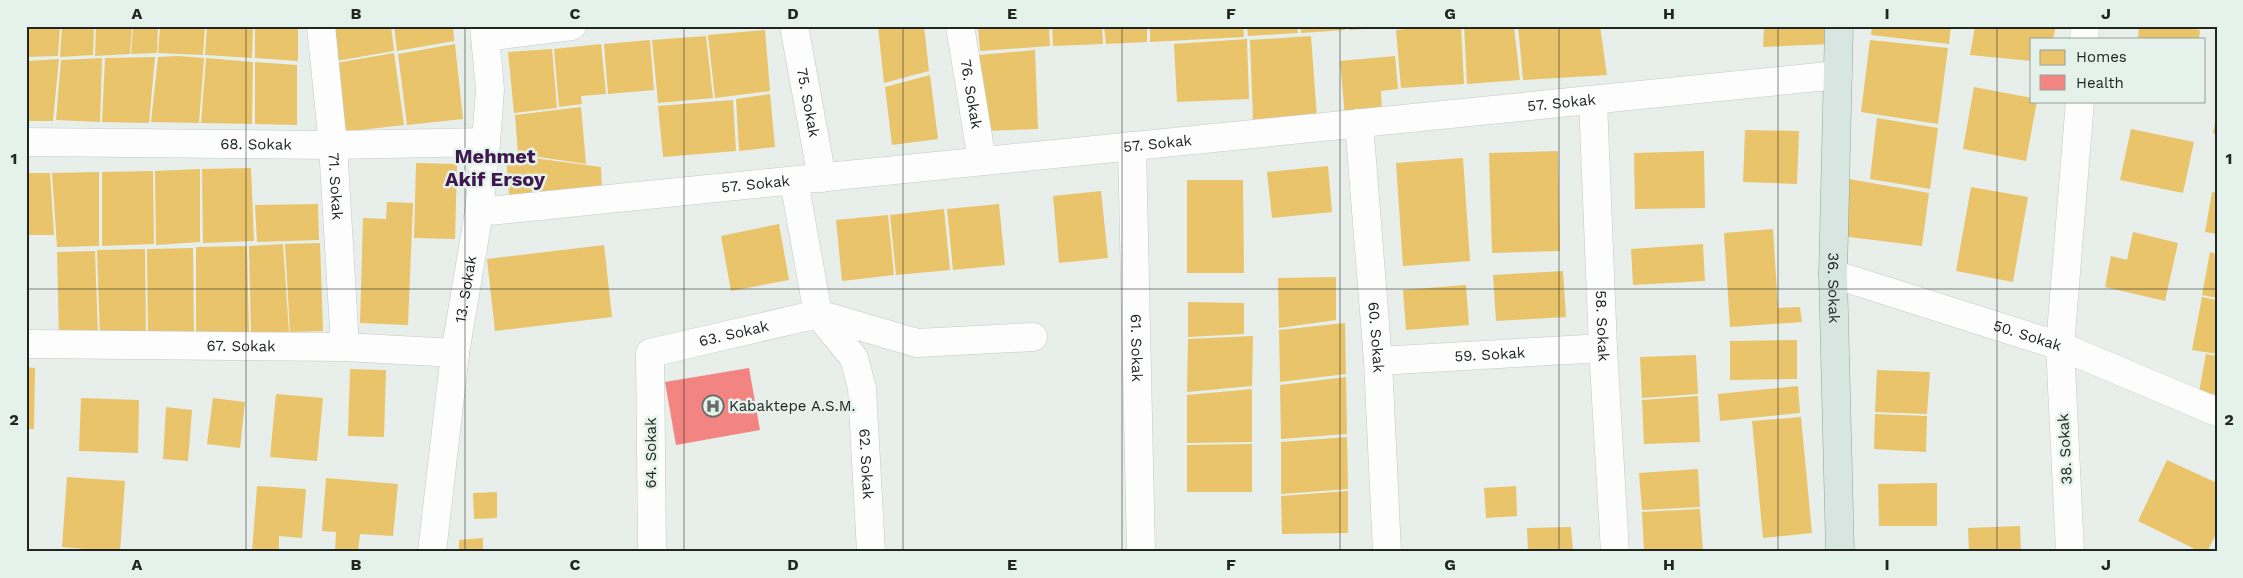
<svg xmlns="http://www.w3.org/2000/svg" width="2243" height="578" viewBox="0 0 2243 578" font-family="'Work Sans',sans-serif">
	<rect width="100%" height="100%" fill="#e8efeb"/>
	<g fill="#e9c46a">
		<path d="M26,26H60L58,56L26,57Z"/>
		<path d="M62,26H94L93,55L60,57Z"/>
		<path d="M96,26H132L130,54L95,56Z"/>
		<path d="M133,26H158L157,53L131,54Z"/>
		<path d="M160,26H205L203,55L158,53Z"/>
		<path d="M207,26H253L252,58L205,55Z"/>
		<path d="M255,26H298V61L255,58Z"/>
		<path d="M332,26H391L394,51L336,61Z"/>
		<path d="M394,26H453L454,41L397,51Z"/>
		<path d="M878,26H924L929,71L884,83Z"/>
		<path d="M978,26H1049L1050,46L980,51Z"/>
		<path d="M1052,26H1102L1103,44L1053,46Z"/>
		<path d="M1104,26H1147V42L1106,44Z"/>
		<path d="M1150,26H1243L1244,37L1150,42Z"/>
		<path d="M1247,26H1297L1298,33L1248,36Z"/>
		<path d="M1300,26H1345V30L1301,33Z"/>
		<path d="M1349,26H1381V28L1349,30Z"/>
		<path d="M1435,26H1461L1464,84L1401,88L1396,30Z"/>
		<path d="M1464,26H1514L1520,80L1467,84Z"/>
		<path d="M1518,26H1600L1607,75L1523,80Z"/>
		<path d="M1764,26H1829L1830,44L1763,47Z"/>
		<path d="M1872,26H1951L1949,44L1871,35Z"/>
		<path d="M1975,26H2056L2053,39H2032V61L1970,55Z"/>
		<path d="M2139,26H2174L2200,30L2199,39H2138Z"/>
		<path d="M765,30L770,91L715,98L708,35Z"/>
		<path d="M706,36L713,98L658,103L652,40Z"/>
		<path d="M1311,36L1317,118L1253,120L1250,40Z"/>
		<path d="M1247,39L1249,99L1177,102L1174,44Z"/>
		<path d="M650,40L654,90L608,94L604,44Z"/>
		<path d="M1870,40L1948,48L1938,124L1861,112Z"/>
		<path d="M455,44L463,119L407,125L398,54Z"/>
		<path d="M601,44L606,94L581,96L582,104L559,107L554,49Z"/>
		<path d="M552,49L557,108L514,113L508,52Z"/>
		<path d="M1035,50L1038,129L982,131L979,55Z"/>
		<path d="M394,53L404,125L343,132L336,63Z"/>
		<path d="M178,56L204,58L199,123L151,122L158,57Z"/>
		<path d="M1395,56L1398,89L1381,91L1382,115L1345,117L1340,61Z"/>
		<path d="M155,57L149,123L102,122L105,58Z"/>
		<path d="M102,58L100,122L56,120L61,60Z"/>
		<path d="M206,58L253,62L252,124L201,123Z"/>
		<path d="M59,59L53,121H26V61Z"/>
		<path d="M255,62L297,65V125L255,124Z"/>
		<path d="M930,75L938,139L892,145L885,87Z"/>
		<path d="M1974,87L2032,98V101H2037L2026,161L1963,149Z"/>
		<path d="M770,94L775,147L739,151L736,99Z"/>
		<path d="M733,100L736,151L663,157L658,106Z"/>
		<path d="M581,107L586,164L518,154L515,115Z"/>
		<path d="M1877,118L1938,128L1930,189L1870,179Z"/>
		<path d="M2216,118L2217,119V134L2213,133Z"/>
		<path d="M2131,129L2194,142L2183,193L2120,180Z"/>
		<path d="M1745,130L1799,131L1797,184L1743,182Z"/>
		<path d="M1558,151L1560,251L1492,253L1489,153Z"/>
		<path d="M1704,151L1705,208L1635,209L1634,153Z"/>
		<path d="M518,156L601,167L602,190L509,195L506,157Z"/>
		<path d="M1463,158L1470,261L1403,266L1396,163Z"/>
		<path d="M416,163L457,164L455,239L414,238Z"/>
		<path d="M1328,166L1332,212L1272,218L1267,172Z"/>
		<path d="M251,168L254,241L203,243L202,169Z"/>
		<path d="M200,169V242L156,245L155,171Z"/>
		<path d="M153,171L154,244L102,246V172Z"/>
		<path d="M99,172V246L57,247L52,173Z"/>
		<path d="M26,173H50L54,235H26Z"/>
		<path d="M1849,179L1929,193L1922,246L1841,236Z"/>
		<path d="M1187,180H1243L1244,273H1187Z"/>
		<path d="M1971,187L2028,197L2013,282L1956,271Z"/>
		<path d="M1101,191L1108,258L1059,263L1053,196Z"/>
		<path d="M2212,192L2217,193V234L2205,232Z"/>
		<path d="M387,202L413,203L408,325L360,323L363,218L386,219Z"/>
		<path d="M318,204L319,240L257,242L255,205Z"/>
		<path d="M999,204L1005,265L953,270L947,209Z"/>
		<path d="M944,209L950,270L896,275L890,215Z"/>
		<path d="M888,215L894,275L842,281L836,220Z"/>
		<path d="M779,224L789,280L731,291L721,236Z"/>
		<path d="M1773,229L1778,308L1800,307L1802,322L1730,327L1724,233Z"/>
		<path d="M2133,232L2178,243L2165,301L2105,287L2111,256L2127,260Z"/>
		<path d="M320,243L323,331L290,332L285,244Z"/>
		<path d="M283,244L289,332L251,333L249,246Z"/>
		<path d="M1703,244L1705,281L1633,285L1631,249Z"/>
		<path d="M604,245L612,317L495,331L487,259Z"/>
		<path d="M247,246L249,333L196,335V247Z"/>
		<path d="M193,248L194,335L148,336L147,249Z"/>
		<path d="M145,249L146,336L100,337L97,250Z"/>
		<path d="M95,251L98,337L59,338L57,252Z"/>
		<path d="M2210,252L2217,254V298L2202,295Z"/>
		<path d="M1563,271L1566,317L1496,321L1493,275Z"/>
		<path d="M1336,277V320L1279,328L1278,278Z"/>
		<path d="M1466,285L1469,325L1406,330L1403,290Z"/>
		<path d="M2202,297L2217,300V354L2192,350Z"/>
		<path d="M1188,302L1244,303V334L1188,337Z"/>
		<path d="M1345,323L1346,374L1280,382L1279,330Z"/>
		<path d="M1253,336L1252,386L1187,392L1188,339Z"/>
		<path d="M1797,340V379L1730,380V341Z"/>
		<path d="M2206,354L2217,356V395L2199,392Z"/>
		<path d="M1696,355L1698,394L1642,398L1640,357Z"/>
		<path d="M26,367L35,368L34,429H26Z"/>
		<path d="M350,369L386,370L384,437L348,436Z"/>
		<path d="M1877,370L1930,372L1927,414L1875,412Z"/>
		<path d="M1346,377L1347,434L1281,439L1280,385Z"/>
		<path d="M1798,386L1800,413L1720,421L1718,394Z"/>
		<path d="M1252,389V442L1187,443V395Z"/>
		<path d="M276,394L323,398L317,461L270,457Z"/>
		<path d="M1698,396L1700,442L1644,444L1642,400Z"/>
		<path d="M81,398L139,400L138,453L79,451Z"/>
		<path d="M213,398L245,402L240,448L207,444Z"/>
		<path d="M166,407L192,410L188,461L163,459Z"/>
		<path d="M1875,414L1927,416L1926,452L1874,449Z"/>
		<path d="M1801,417L1812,533L1763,538L1752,421Z"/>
		<path d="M1347,437L1348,489L1281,494V442Z"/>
		<path d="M1252,444V492H1187V445Z"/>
		<path d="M2167,460L2217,483V532L2207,552H2201L2138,521Z"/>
		<path d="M1698,469L1700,507L1642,510L1639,473Z"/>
		<path d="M67,477L125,481L120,552L62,547Z"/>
		<path d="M326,478L398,484L393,536L360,534L358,552H335L336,532L322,531Z"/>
		<path d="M1937,483V526H1879L1878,484Z"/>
		<path d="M257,486L306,489L302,538L279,536V552H252Z"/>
		<path d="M1516,486L1517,516L1486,518L1484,488Z"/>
		<path d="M1348,491V533L1282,534L1281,496Z"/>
		<path d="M497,492V518L474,519L473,493Z"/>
		<path d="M1700,509L1703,552H1644L1642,512Z"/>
		<path d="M2020,526L2021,552H1969L1968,528Z"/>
		<path d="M1571,527L1573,552H1528L1527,528Z"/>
		<path d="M483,538V552H459V540Z"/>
	</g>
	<path fill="#f28482" d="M749,368L760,430L676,445L665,382Z"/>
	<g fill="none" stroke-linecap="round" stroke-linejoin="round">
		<g stroke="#c3c9c6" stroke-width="29">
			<g id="minor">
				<path id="s1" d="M321,26L333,145L345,347"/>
				<path id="s2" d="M794,26L822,178"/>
				<path id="s3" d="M960,26L982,161"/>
				<path d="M486,37L572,26"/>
				<path d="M2084,39L2085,26"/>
				<path id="s4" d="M1593,100L1603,348L1615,552"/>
				<path id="s5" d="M1359,123L1378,361L1387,552"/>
				<path id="s6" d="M26,142L333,145L486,142"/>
				<path id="s7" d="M1132,146L1141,552"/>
				<path id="s8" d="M794,181L818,314L854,358L862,388L871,552"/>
				<path id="s9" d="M479,212L1838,75"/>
				<path id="s10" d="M1833,274L2060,346L2217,412"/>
				<path id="s11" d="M26,344L345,347L455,353"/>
				<path id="s12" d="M1378,361L1603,348"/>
				<path id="s13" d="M432,552L455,353L479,212L486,142L490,89L484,26"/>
				<path id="s14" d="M652,552L650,353L818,314L917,343L1033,337"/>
				<path d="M2070,552L2060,346L2080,101"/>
			</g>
		</g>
		<g stroke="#8ba69d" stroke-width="29">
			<g id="major">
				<path id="s15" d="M1839,26L1833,274L1840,552"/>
			</g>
		</g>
		<use href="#minor" stroke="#fcfdfc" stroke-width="28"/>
		<use href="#major" stroke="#d8e6e1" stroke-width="28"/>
	</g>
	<path fill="none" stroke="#212623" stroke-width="1" stroke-opacity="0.55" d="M246,26V552M465,26V552M684,26V552M903,26V552M1122,26V552M1340,26V552M1559,26V552M1778,26V552M1997,26V552M26,289H2217"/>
	<defs>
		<g id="hospital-ring" transform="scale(1.125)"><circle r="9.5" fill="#e5f2eb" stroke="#676c69" stroke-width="1.5"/><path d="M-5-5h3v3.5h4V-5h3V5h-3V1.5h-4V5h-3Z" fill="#676c69"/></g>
	</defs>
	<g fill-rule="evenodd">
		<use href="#hospital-ring" x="713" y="406"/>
	</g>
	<g text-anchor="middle" stroke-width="5" stroke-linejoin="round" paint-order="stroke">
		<g font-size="15" fill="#212623" stroke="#e5f2eb">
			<text dy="5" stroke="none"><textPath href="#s3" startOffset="69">76. Sokak</textPath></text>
			<text dy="5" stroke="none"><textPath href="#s2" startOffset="78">75. Sokak</textPath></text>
			<text dy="5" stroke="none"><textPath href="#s9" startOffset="1088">57. Sokak</textPath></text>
			<text dy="5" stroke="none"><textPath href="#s9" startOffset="682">57. Sokak</textPath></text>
			<text dy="5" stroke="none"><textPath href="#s6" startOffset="230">68. Sokak</textPath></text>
			<text dy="5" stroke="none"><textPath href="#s9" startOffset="278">57. Sokak</textPath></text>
			<text dy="5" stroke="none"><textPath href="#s1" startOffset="161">71. Sokak</textPath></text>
			<text dy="5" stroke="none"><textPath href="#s13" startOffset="265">13. Sokak</textPath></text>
			<text dy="5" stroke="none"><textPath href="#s15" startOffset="262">36. Sokak</textPath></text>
			<text dy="5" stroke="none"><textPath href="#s4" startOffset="226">58. Sokak</textPath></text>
			<text dy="5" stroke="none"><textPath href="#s14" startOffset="285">63. Sokak</textPath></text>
			<text dy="5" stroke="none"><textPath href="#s10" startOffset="204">50. Sokak</textPath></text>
			<text dy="5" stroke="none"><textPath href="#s5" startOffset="215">60. Sokak</textPath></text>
			<text dy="5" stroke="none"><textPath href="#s11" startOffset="215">67. Sokak</textPath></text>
			<text dy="5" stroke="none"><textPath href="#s7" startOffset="202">61. Sokak</textPath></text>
			<text dy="5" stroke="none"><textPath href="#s12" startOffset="112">59. Sokak</textPath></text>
			<text transform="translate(2065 449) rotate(-93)" y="5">38. Sokak</text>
			<text transform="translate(651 453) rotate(-90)" y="5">64. Sokak</text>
			<text dy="5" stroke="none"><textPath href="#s8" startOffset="299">62. Sokak</textPath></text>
		</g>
		<g font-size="15" fill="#212623" stroke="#e5f2eb" text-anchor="start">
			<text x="729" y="411">Kabaktepe A.S.M.</text>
		</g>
		<g font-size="20" font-weight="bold" fill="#3d174d" stroke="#e5f2eb">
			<text x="495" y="163">Mehmet<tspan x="495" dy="23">Akif Ersoy</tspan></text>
		</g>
	</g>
	<rect width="2243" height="578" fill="none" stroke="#e5f2eb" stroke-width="55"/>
	<rect x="2030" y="38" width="175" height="65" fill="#e5f2eb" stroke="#97a09b"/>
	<rect x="2040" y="50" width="25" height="15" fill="#e9c46a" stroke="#97a09b"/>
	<text x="2076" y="62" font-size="15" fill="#212623">Homes</text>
	<rect x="2040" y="75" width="25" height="15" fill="#f28482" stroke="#97a09b"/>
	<text x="2076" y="88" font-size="15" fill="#212623">Health</text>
	<rect x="28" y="28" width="2188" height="522" fill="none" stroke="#212623" stroke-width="2"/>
	<g font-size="16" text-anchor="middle" font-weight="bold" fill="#212623">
		<text x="137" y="19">A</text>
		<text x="356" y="19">B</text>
		<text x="575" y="19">C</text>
		<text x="793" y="19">D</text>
		<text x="1012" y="19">E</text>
		<text x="1231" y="19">F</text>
		<text x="1450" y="19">G</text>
		<text x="1669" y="19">H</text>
		<text x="1887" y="19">I</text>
		<text x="2106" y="19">J</text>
		<text x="14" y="164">1</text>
		<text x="2229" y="164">1</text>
		<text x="14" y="425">2</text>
		<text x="2229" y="425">2</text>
		<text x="137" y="570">A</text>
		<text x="356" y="570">B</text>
		<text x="575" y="570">C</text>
		<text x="793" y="570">D</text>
		<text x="1012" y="570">E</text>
		<text x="1231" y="570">F</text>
		<text x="1450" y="570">G</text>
		<text x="1669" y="570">H</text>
		<text x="1887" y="570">I</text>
		<text x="2106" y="570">J</text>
	</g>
</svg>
